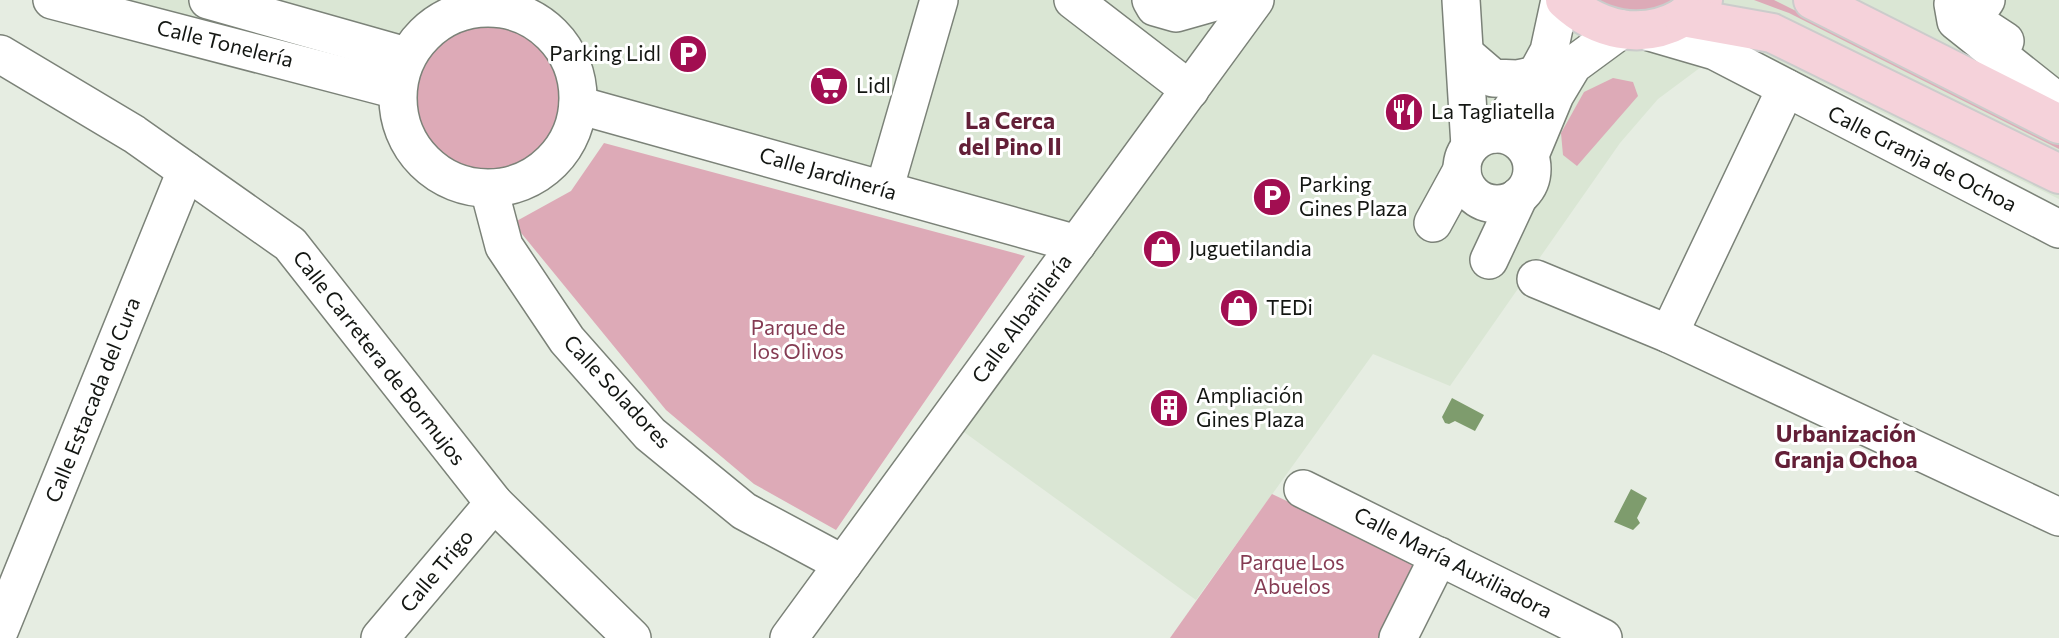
<svg xmlns="http://www.w3.org/2000/svg" width="2059" height="638" viewBox="0 0 2059 638" font-family="Commissioner,sans-serif">
	<rect width="100%" height="100%" fill="#e6ede2"/>
	<path fill="#dae6d4" d="M117,0H2059V199L1736,41L1658,99L1620,143L1450,386L1373,354L1196,600L946,419L1076,244Z"/>
	<g fill="#ddaab7">
		<path d="M1598,0H1679C1651,13 1625,19 1598,0Z"/>
		<path d="M1754,0H1774L2059,142V149L1789,13Z"/>
		<circle cx="488" cy="98" r="77"/>
		<path d="M1613,78L1633,82L1638,96L1577,166L1563,155L1561,133L1584,92Z"/>
		<path d="M604,143L1025,256L836,530L754,484L666,410L513,223L571,191Z"/>
		<path d="M1272,494L1425,566L1390,638H1170Z"/>
	</g>
	<g fill="#7e9c6d">
		<path d="M1452,398L1484,415L1475,431L1455,421L1449,424L1445,423L1442,417Z"/>
		<path d="M1631,489L1647,498L1637,518L1640,523L1633,530L1614,522Z"/>
	</g>
	<g fill="none" stroke-linecap="round" stroke-linejoin="round">
		<g stroke="#7b8278" stroke-width="40">
			<g id="minor">
				<path d="M52,0L397,90"/>
				<path d="M208,0L406,56"/>
				<path d="M1073,0L1190,90"/>
				<path d="M1151,0L1155,7L1176,13L1222,0"/>
				<path d="M1461,0L1470,146"/>
				<path d="M1955,0L1953,4L1956,21L2059,103"/>
				<path d="M1986,0L1977,13L1979,24L2005,41"/>
				<circle cx="488" cy="98" r="90"/>
				<path d="M1643,30L1715,51L2059,229"/>
				<path d="M0,54L134,134L290,244L494,503L632,638"/>
				<path d="M1465,54L1493,78L1517,79L1536,75"/>
				<path d="M578,105L1077,244"/>
				<path d="M1494,134L1536,75L1549,51L1560,0"/>
				<circle cx="1497" cy="169" r="35"/>
				<path d="M1530,155L1555,95L1573,65L1622,29"/>
				<path d="M489,189L504,246L567,340L650,434L744,511L843,564"/>
				<path d="M884,190L939,0"/>
				<path d="M1433,223L1462,170"/>
				<path d="M1489,260L1519,196"/>
				<path d="M1536,279L1669,334L2059,517"/>
				<path d="M1669,334L1786,88"/>
				<path d="M1303,489L1603,638"/>
				<path d="M0,629L186,171"/>
				<path d="M380,638L494,503"/>
				<path d="M789,638L1255,0"/>
				<path d="M1398,638L1439,556"/>
			</g>
		</g>
		<g stroke="#cbcccb" stroke-width="42">
			<g id="major">
				<path d="M1565,0C1597,30 1641,41 1682,18C1689,13 1696,6 1703,0"/>
				<path d="M1813,0L2059,124"/>
				<path d="M1683,17L1772,33L2059,174"/>
			</g>
		</g>
		<use href="#minor" stroke="#fff" stroke-width="37"/>
		<use href="#major" stroke="#f5d2da" stroke-width="38"/>
	</g>
	<defs>
		<g id="parking-disc" transform="scale(2.0125)"><circle r="9.5" fill="#a20e51" stroke="#fff"/><path d="M-3.5-5.5H1a3.5 3.5 0 0 1 0 7H-1V5.5H-3.5ZM-1-3.4V-.6H.8a1.4 1.4 0 0 0 0-2.8Z" fill="#fff"/></g>
		<g id="supermarket-disc" transform="scale(2.0125)"><circle r="9.5" fill="#a20e51" stroke="#fff"/><path d="M-6-5.5h2.5l.6 2H6L4.5 2H-2.5L-4.4-4H-6ZM-1.5 3.2a1.3 1.3 0 1 0 .1 0ZM3 3.2a1.3 1.3 0 1 0 .1 0Z" fill="#fff"/></g>
		<g id="restaurant-disc" transform="scale(2.0125)"><circle r="9.5" fill="#a20e51" stroke="#fff"/><path d="M-5-6h1v4h1v-4h1v4h1v-4h1v5L-1.5 .5V6h-2V.5L-5-1ZM5-6V6H3V1.5H1.5Q1.5-4 5-6Z" fill="#fff"/></g>
		<g id="shop-disc" transform="scale(2.0125)"><circle r="9.5" fill="#a20e51" stroke="#fff"/><path d="M-5-2.5h2.3a2.7 3.5 0 0 1 5.4 0H5L5.5 6h-11ZM-1.5-2.5h3a1.5 2.3 0 0 0-3 0Z" fill="#fff"/></g>
		<g id="building-disc" transform="scale(2.0125)"><circle r="9.5" fill="#a20e51" stroke="#fff"/><path d="M-4-6H4V6H1V3H-1V6H-4ZM-2.5-4.3h1.7v1.8h-1.7ZM.8-4.3h1.7v1.8H.8ZM-2.5-1h1.7V.8h-1.7ZM.8-1h1.7V.8H.8Z" fill="#fff"/></g>
	</defs>
	<g fill-rule="evenodd">
		<use href="#parking-disc" x="688" y="54"/>
		<use href="#supermarket-disc" x="829" y="86"/>
		<use href="#restaurant-disc" x="1404" y="112"/>
		<use href="#parking-disc" x="1272" y="197"/>
		<use href="#shop-disc" x="1162" y="249"/>
		<use href="#shop-disc" x="1239" y="308"/>
		<use href="#building-disc" x="1169" y="408"/>
	</g>
	<g text-anchor="middle" stroke-width="6" stroke-linejoin="round" paint-order="stroke">
		<g font-size="21" fill="#131612" stroke="#fff">
			<text transform="translate(225 44) rotate(14)" y="7">Calle Tonelería</text>
			<text transform="translate(1922 159) rotate(27)" y="7">Calle Granja de Ochoa</text>
			<text transform="translate(828 174) rotate(16)" y="7">Calle Jardinería</text>
			<text transform="translate(1022 319) rotate(-54)" y="7">Calle Albañilería</text>
			<text transform="translate(379 358) rotate(52)" y="7">Calle Carretera de Bormujos</text>
			<text transform="translate(617 392) rotate(47)" y="7">Calle Soladores</text>
			<text transform="translate(93 400) rotate(-68)" y="7">Calle Estacada del Cura</text>
			<text transform="translate(1453 563) rotate(27)" y="7">Calle María Auxiliadora</text>
			<text transform="translate(437 571) rotate(-50)" y="7">Calle Trigo</text>
		</g>
		<g font-size="21" fill="#131612" stroke="#fff" text-anchor="start">
			<text x="661" y="61" text-anchor="end">Parking Lidl</text>
			<text x="856" y="93">Lidl</text>
			<text x="1431" y="119">La Tagliatella</text>
			<text x="1299" y="192">Parking<tspan x="1299" dy="24">Gines Plaza</tspan></text>
			<text x="1189" y="256">Juguetilandia</text>
			<text x="1266" y="315">TEDi</text>
			<text x="1196" y="403">Ampliación<tspan x="1196" dy="24">Gines Plaza</tspan></text>
		</g>
		<g font-size="21" fill="#853b53" stroke="#fff">
			<text x="798" y="335">Parque de<tspan x="798" dy="24">los Olivos</tspan></text>
			<text x="1292" y="570">Parque Los<tspan x="1292" dy="24">Abuelos</tspan></text>
		</g>
		<g font-size="23" font-weight="bold" fill="#631f37" stroke="#fff">
			<text x="1010" y="129">La Cerca<tspan x="1010" dy="26">del Pino II</tspan></text>
			<text x="1846" y="442">Urbanización<tspan x="1846" dy="26">Granja Ochoa</tspan></text>
		</g>
	</g>
</svg>
